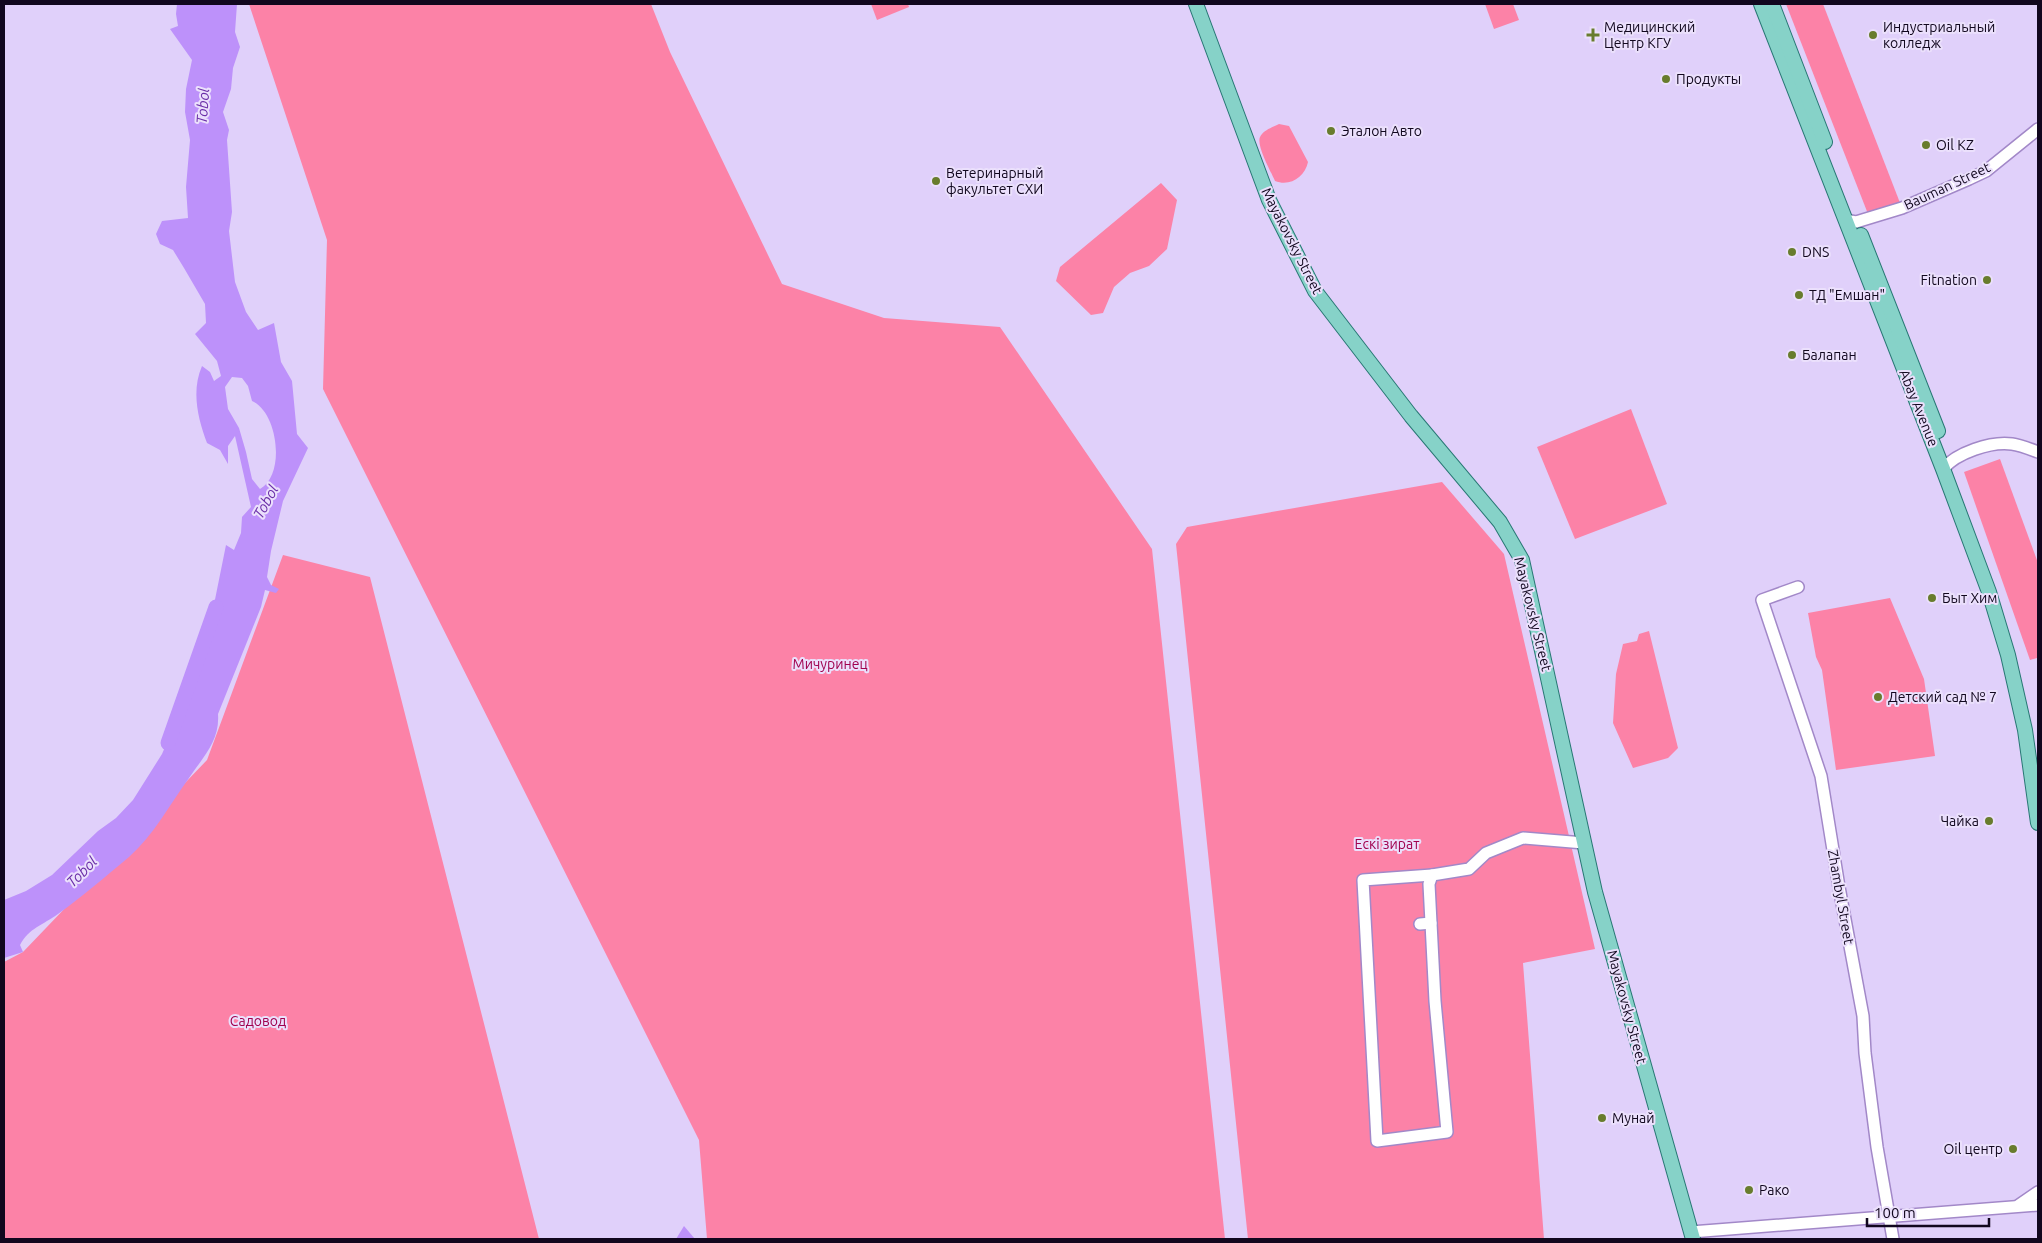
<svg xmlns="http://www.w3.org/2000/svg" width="2042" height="1243" viewBox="0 0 2042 1243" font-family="Ubuntu,sans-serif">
	<rect width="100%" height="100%" fill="#e0d0fa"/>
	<g fill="#fc82a7">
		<path d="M249,4H651L670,52L782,284L884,318L1000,327L1152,549L1225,1239H707L699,1140L323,389L327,240Z"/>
		<path d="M871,4H908L909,7L877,20Z"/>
		<path d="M1485,4H1513L1519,20L1494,29Z"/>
		<path d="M1786,4H1823L1902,208L1868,214Z"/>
		<path d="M1279,124L1289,126L1308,162C1305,177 1290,187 1275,181C1271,172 1256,145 1260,137C1263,130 1273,127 1279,124Z"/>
		<path d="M1161,183L1177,200L1167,249L1149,266L1130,273L1114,287L1103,313L1091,315L1056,281L1060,267Z"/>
		<path d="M1631,409L1667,504L1575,539L1537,447Z"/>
		<path d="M2000,459L2038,563V654L2037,658L2030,660L1964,472Z"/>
		<path d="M1442,482L1504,554L1595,949L1523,963L1544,1239H1248L1176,544L1187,527Z"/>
		<path d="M283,555L370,577L539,1239H4V962L23,952L207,760Z"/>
		<path d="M1890,598L1924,679L1935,756L1836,770L1822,670L1816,657L1808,613Z"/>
		<path d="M1649,631L1678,748L1668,758L1633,768L1613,723L1616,674L1623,644L1637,641L1639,634Z"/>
	</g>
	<g fill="#bd91fa" fill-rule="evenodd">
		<path d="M177,4H237L235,32L240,47L233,68L231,89L223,112L229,130L227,140L232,212L229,231L235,282L246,312L258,330L274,323L281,362L292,381L297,434L308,448L283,501L271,551L267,577L271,585L279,589L276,593L265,590L261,607L218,714C220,741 203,757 189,778C170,804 154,835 129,857C106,876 82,897 58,914C43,925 29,928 20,945L23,952L4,958V900L26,891L52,875L98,831L116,818L133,800L162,754L203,659L226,545L234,550L241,533L242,517L251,507L235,436L228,446V464L220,450L207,443C198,419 191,391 202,366L210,372L214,381L221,376L217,361L195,334L206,323L205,304L184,268L173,250L160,244L156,234L162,221L188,218L186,187L190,140L185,112L186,89L192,60L170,29L178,26L176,14ZM232,377L242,378L248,386L252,401C278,412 286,475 260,489L252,479L246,452L239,428L228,409L225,387Z"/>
		<path d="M684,1226L695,1239H676Z"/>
	</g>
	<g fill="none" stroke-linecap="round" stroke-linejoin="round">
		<path stroke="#bd91fa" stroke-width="15" d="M168,743L216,607"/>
		<g stroke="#a288c8" stroke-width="14">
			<g id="minor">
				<path d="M1845,220L1856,222L1902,208L1969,179L1986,171L2038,129"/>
				<path d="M1943,469C1956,453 1991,441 2012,444C2020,445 2030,449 2038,452"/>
				<path d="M1798,587L1762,600L1821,776L1839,887L1863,1016L1865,1053L1877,1147L1893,1239"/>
				<path d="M1431,923L1435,1001L1447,1132L1377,1141L1363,880L1432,875"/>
				<path d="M1420,924L1431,923L1429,884L1432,875L1469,869L1486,853L1523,838L1584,843"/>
				<path d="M2019,1205L2038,1192"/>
				<path d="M1691,1232L2038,1205"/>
			</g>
		</g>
		<g stroke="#287774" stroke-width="16">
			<g id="major">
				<path d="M1196,4L1269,200L1315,291L1411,416L1500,522L1522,560L1595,892L1693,1239"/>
				<path d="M1761,4L1943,469L1989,592L2008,655L2025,730L2038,823"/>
				<path d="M1772,4L1825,142"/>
				<path d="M1861,235L1938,431"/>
			</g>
		</g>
		<use href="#minor" stroke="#fff" stroke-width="11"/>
		<use href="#major" stroke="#86d2c8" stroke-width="14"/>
	</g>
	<g fill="#687c2d" stroke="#ebe0fc" stroke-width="2">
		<path d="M1590.5 27.5h5v5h5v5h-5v5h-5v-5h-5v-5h5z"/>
		<circle cx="1873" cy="35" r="5"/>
		<circle cx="1666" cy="79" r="5"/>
		<circle cx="1331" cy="131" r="5"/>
		<circle cx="1926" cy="145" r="5"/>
		<circle cx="936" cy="181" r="5"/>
		<circle cx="1792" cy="252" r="5"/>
		<circle cx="1987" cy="280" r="5"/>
		<circle cx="1799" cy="295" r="5"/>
		<circle cx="1792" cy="355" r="5"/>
		<circle cx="1932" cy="598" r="5"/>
		<circle cx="1878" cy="697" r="5"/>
		<circle cx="1989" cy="821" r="5"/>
		<circle cx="1602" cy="1118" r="5"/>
		<circle cx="2013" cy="1149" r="5"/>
		<circle cx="1749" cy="1190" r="5"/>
	</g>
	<g text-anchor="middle" stroke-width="4" stroke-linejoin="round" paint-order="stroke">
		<g font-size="14" fill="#11071e" stroke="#ebe0fc" text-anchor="start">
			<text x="1604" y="32">Медицинский<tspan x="1604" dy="16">Центр КГУ</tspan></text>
			<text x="1883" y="32">Индустриальный<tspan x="1883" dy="16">колледж</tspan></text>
			<text x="1676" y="84">Продукты</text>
			<text x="1341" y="136">Эталон Авто</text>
			<text x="1936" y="150">Oil KZ</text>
			<text x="946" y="178">Ветеринарный<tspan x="946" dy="16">факультет СХИ</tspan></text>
			<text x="1802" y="257">DNS</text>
			<text x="1977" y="285" text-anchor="end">Fitnation</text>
			<text x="1809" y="300">ТД "Емшан"</text>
			<text x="1802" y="360">Балапан</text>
			<text x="1942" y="603">Быт Хим</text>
			<text x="1888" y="702">Детский сад № 7</text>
			<text x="1979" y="826" text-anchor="end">Чайка</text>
			<text x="1612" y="1123">Мунай</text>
			<text x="2003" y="1154" text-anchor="end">Oil центр</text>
			<text x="1759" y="1195">Рако</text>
		</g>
		<g font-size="14" fill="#11071e" stroke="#ebe0fc">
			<text transform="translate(1947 186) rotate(-25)" y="5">Bauman Street</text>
			<text transform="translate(1292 241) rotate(63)" y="5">Mayakovsky Street</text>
			<text transform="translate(1919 408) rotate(68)" y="5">Abay Avenue</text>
			<text transform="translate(1533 614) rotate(76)" y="5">Mayakovsky Street</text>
			<text transform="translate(1841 897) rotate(80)" y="5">Zhambyl Street</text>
			<text transform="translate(1627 1007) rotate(75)" y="5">Mayakovsky Street</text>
		</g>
		<g font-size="14" fill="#a0024f" stroke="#ebe0fc">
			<text x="830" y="669">Мичуринец</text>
			<text x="1387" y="849">Ескі зират</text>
			<text x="258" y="1026">Садовод</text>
		</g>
		<g font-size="15" font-style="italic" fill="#6b2fa8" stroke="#ebe0fc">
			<text transform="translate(203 106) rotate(-86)" y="5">Tobol</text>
			<text transform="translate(266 502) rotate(-61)" y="5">Tobol</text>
			<text transform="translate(82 872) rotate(-45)" y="5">Tobol</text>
		</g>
	</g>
	<rect width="2042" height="1243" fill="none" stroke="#11071e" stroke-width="10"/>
	<path d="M1867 1218v8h122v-8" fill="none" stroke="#11071e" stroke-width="2.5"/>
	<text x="1874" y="1218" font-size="15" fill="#11071e" stroke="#ebe0fc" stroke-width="4" paint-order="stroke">100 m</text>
</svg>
